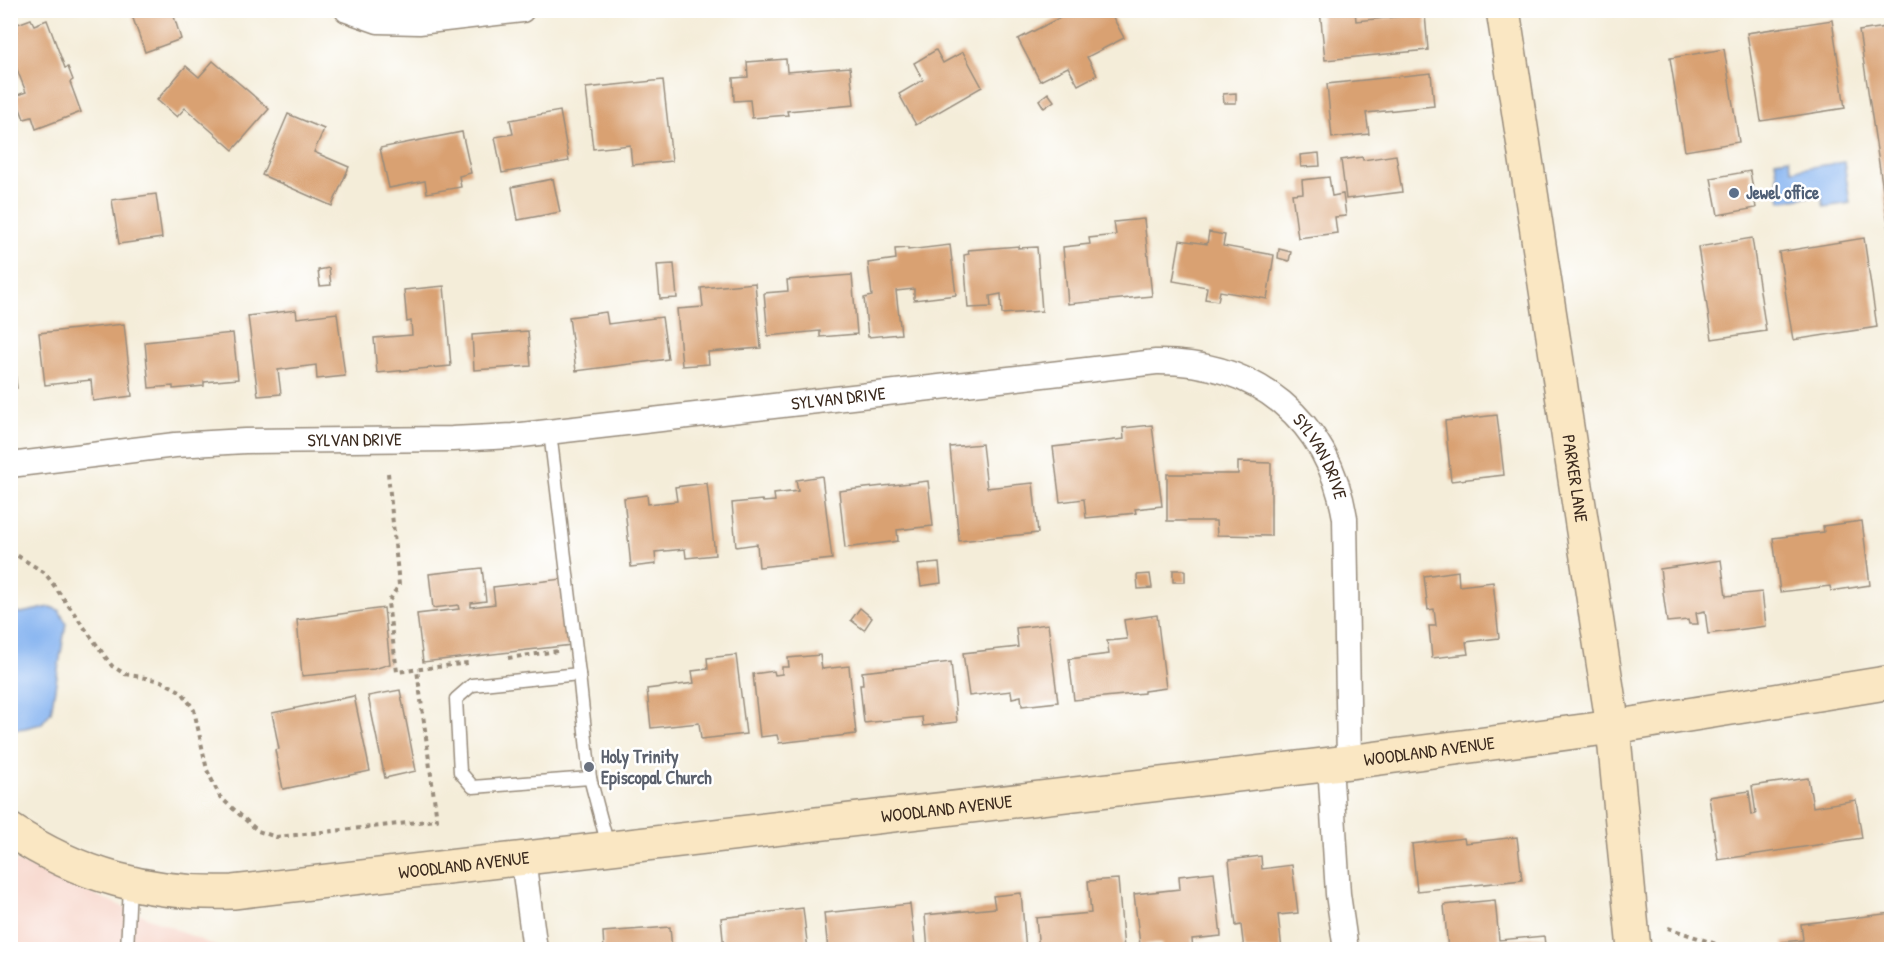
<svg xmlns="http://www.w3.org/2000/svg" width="1902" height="960" viewBox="0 0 1902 960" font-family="'Patrick Hand',sans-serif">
	<rect width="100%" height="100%" fill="#fff"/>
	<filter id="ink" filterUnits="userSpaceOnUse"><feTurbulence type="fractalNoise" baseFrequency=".0167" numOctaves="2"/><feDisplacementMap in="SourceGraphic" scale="12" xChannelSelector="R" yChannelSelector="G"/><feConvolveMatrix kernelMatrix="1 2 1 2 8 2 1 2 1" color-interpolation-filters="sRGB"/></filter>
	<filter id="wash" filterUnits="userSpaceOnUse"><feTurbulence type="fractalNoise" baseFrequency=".008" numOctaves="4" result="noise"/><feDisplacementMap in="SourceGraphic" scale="24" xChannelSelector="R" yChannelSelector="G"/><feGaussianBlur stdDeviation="1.35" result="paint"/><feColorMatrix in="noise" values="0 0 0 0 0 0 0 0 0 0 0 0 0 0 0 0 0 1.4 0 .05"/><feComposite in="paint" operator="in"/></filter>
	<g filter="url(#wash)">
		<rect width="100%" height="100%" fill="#f4edd9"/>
		<path fill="#f6d1c5" d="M11,859L222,949H11Z"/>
		<g fill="#86b4f0" stroke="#606f87" stroke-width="1.5">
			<path d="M1789,158L1792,170L1844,162L1850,203L1824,207L1821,195L1781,201L1775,160Z"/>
			<path d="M50,607L59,610L66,623L51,712L41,724L25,728L11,730V611L21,613Z"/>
		</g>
		<g id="blocks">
			<g fill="#d9a172">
				<path d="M130,10H172L181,39L145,52Z"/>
				<path d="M1066,10H1109L1124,38L1087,57L1097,75L1078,85L1068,67L1040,81L1018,39L1067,14Z"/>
				<path d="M1320,10H1355L1356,21L1425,14L1428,50L1325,60Z"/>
				<path d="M31,19L34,25L47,20L65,68L68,67L73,80L70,82L81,112L36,129L32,117L24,119L15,96L26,92L10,52V34L17,31L15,25Z"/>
				<path d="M1832,20L1845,108L1761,121L1747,33Z"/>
				<path d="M1892,26V236H1890L1859,31Z"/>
				<path d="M1724,49L1739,142L1685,151L1670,58Z"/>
				<path d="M936,50L943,63L963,52L982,87L916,125L899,94L923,80L914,63Z"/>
				<path d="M786,59L787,72L850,67L854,105L787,111L788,115L752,118L750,100L734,101L733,78L748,77L747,62Z"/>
				<path d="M213,61L269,109L233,150L185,108L177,117L157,100L186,66L199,77Z"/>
				<path d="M1431,73L1434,106L1366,113L1369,134L1332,138L1327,84Z"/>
				<path d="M663,80L672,161L632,165L630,145L593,149L586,88Z"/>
				<path d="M1048,93L1054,101L1044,108L1039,100Z"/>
				<path d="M1236,93V103H1224L1223,94Z"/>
				<path d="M560,111L569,161L502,173L495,137L513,134L510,120Z"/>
				<path d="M288,114L324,129L314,152L349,167L332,206L262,175Z"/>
				<path d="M462,132L471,173L459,176L461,187L427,193L425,181L389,188L380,148Z"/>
				<path d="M1319,153L1320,166L1301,167L1300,155Z"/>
				<path d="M1396,155L1402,192L1346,199L1341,160L1362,157L1363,160Z"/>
				<path d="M1750,171L1756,208L1718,215L1711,178Z"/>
				<path d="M1329,177L1332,196L1343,194L1346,216L1335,217L1337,233L1298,238L1292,194L1303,193L1302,180Z"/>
				<path d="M553,179L560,212L518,220L512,187Z"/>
				<path d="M156,194L162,238L119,244L112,200Z"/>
				<path d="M1144,219L1152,296L1068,304L1063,247L1090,244L1089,238L1116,235L1114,222Z"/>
				<path d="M1209,232L1225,235L1223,246L1274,255L1267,299L1220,291L1218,301L1205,299L1207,287L1173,281L1180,240L1207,244Z"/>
				<path d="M1752,238L1766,331L1712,339L1698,247Z"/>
				<path d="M1864,238L1877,327L1793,340L1779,252Z"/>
				<path d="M950,245L956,295L914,300V289L896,291L901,334L868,337L864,298L872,296L868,263L896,259L895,249L908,248V250Z"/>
				<path d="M1019,246L1018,248L1037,247L1042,311L1002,314L1001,294L990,296L991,307L968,308L964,255L969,254L968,250Z"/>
				<path d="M1279,249L1291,252L1289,261L1278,258Z"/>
				<path d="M674,264L677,298L660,299L657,265Z"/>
				<path d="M329,268L331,285L320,286L318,270Z"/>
				<path d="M852,275L857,334L820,337V331L768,336L764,293L788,291L787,280Z"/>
				<path d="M755,283L761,348L708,352L709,364L682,366L677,309L703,307L701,288Z"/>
				<path d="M444,286L451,366L377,373L374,338L412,335L411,321L407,322L404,290Z"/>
				<path d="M296,310L297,318L337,313L345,376L317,379L316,365L278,370L281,394L258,396L248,316Z"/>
				<path d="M606,312L608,324L662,317L668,359L576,371L569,317Z"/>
				<path d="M124,324L132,396L93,401L91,380L45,385L39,333Z"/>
				<path d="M528,331L531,366L474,370L472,335Z"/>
				<path d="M233,333L238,379L204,382V386L173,389V386L149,388L145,342Z"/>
				<path d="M10,349H12L17,388L10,389Z"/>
				<path d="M1497,415L1504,475L1451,481L1445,421Z"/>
				<path d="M1152,425L1162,506L1135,509L1136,513L1086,518L1084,499L1060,502L1053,447L1124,439L1123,428Z"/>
				<path d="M982,444L987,488L1033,483L1038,533L959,541L950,447Z"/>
				<path d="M1238,462L1271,463V536L1217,535L1216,521H1167V474H1238Z"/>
				<path d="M822,476L832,559L759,567L757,544L736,547L732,503L762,500L763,502L775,501L774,494L798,491L796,480Z"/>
				<path d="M928,481L933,526L897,530L898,541L845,548L839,491Z"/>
				<path d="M707,483L715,555L686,558L685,549L655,552L656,564L631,567L624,498L647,495L648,504L677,501L675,487Z"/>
				<path d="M1862,521L1870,585L1831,591L1830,586L1780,592L1773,538L1824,532L1823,526Z"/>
				<path d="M1721,560L1726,596L1762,592L1766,626L1708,634L1705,611L1696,613L1698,624H1689L1688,620L1667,622L1660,569Z"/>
				<path d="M939,563L941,583L921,586L918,565Z"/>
				<path d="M482,568L486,601L471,603V607L495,604L493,587L562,579L572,645L423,662L417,614L459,609L458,605L433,608L429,574Z"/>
				<rect x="1173" y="570" width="12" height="12"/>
				<path d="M1458,571L1459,586L1493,582L1499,638L1466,642L1468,654L1432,658L1429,626H1436L1434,609L1428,610L1424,576Z"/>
				<path d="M1150,574L1152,588L1138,589L1137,575Z"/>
				<path d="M384,608L390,664L374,669L302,676L297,620Z"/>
				<path d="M860,608L872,618L864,630L851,620Z"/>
				<path d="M1157,615L1166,688L1144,691V693L1074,700L1069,659L1109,654L1107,641L1127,639L1124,620Z"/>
				<path d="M1048,624L1058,702L1022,706L1021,696L1012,698L1011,691L969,696L963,653L1018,647L1016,628Z"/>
				<path d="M736,655L746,734L701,739L699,723L651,728L647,689L694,683L692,671L708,669L707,658Z"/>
				<path d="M820,655L822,669L849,666L856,734L779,743L777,735L760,737L753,674L774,671L775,675L782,674V667H789L788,658Z"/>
				<path d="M951,662L957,722L923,726L922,717L864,723L860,685H863L862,672Z"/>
				<path d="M400,690L416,771L385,778L368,696Z"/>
				<path d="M354,696L370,771L283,789L275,750L279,749L272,713Z"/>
				<path d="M1808,778L1813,807L1856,800L1862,838L1718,860L1709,797L1749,791L1752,815L1756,814L1752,786Z"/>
				<path d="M1517,837L1522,880L1417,891L1412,844L1464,838L1465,843Z"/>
				<path d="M1261,856L1262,869L1292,865L1298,913L1278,915L1282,950H1244L1241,925L1236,926L1229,860Z"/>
				<path d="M1214,872L1221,936L1192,939L1193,950H1162L1161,943L1140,945L1134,894L1180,889L1179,876Z"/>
				<path d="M1118,879L1124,949L1039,950L1036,918L1091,913L1088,881Z"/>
				<path d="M1021,893L1026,950H928L925,915L995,908L993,896Z"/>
				<path d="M1495,900L1499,940L1544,936L1545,945H1548L1549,950H1448L1444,905Z"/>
				<path d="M910,904L915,947L894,950H828L824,913Z"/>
				<path d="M803,908L808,950H724L721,918Z"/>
				<path d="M1892,913V950H1784L1783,942L1803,940L1801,924Z"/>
				<path d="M670,927L672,950H604L603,932Z"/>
			</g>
		</g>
	</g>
	<g filter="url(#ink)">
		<use href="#blocks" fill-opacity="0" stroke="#988c7c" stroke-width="1.5"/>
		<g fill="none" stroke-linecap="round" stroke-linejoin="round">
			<g stroke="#988c7c" stroke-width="15">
				<g id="lane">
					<path d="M550,432L579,674L590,778L608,846"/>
					<path d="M579,674L472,685L456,699L460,772L473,787L590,778"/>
					<path d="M127,950L130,885"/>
				</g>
			</g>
			<g stroke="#988c7c" stroke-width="27">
				<g id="street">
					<path d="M347,10L378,21L419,22L522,10"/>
					<path id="s1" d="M10,465L175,445L245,441L452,439L513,436L1156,362C1256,361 1328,419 1345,518L1349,762"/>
					<path d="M1330,764L1338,894L1346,950"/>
					<path d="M523,858L535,950"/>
				</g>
			</g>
			<g stroke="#988c7c" stroke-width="36">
				<g id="secondary">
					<path id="s2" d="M1503,10L1613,727L1634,950"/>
					<path id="s3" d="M10,830C79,876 150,895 233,892L1349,762L1613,727L1892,682"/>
				</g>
			</g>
			<g stroke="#988c7c" stroke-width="4" stroke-dasharray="4.5 4.5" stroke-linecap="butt">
				<path d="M388,473L399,585L388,603L397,672L468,663"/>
				<path d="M10,551L45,573L112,666L125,674L161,681L182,692L194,710L207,770L220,797L258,831L276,837L437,820L417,670"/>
				<path d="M508,658L558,651"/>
				<path d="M1668,928L1734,950"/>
			</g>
			<use href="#lane" stroke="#fff" stroke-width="12"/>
			<use href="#street" stroke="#fff" stroke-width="24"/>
			<use href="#secondary" stroke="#fae7c3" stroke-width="33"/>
		</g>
	</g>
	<circle fill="#5c6f8a" stroke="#fff" stroke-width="2" cx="1734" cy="193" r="6"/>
	<circle fill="#6b7280" stroke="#fff" stroke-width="2" cx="589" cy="767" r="6"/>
	<g text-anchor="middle" stroke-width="5" stroke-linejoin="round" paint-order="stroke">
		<g font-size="18" font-weight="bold" fill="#4e5e75" stroke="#fff" text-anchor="start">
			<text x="1746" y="199">Jewel office</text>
		</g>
		<g font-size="18" fill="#3b2a1e" stroke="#fff">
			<text dy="6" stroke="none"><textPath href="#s1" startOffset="832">SYLVAN DRIVE</textPath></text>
			<text dy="6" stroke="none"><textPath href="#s1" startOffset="346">SYLVAN DRIVE</textPath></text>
			<text dy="6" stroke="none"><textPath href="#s1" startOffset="1354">SYLVAN DRIVE</textPath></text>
			<text dy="6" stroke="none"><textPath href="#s2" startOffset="474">PARKER LANE</textPath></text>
			<text dy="6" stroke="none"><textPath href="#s3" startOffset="1440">WOODLAND AVENUE</textPath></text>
			<text dy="6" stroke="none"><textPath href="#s3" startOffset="954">WOODLAND AVENUE</textPath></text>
			<text dy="6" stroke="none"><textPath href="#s3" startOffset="468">WOODLAND AVENUE</textPath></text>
		</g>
		<g font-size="18" font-weight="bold" fill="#5b616d" stroke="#fff" text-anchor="start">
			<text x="601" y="763">Holy Trinity<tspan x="601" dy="21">Episcopal Church</tspan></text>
		</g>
	</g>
	<rect width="1902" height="960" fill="none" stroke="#fff" stroke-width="36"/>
</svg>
